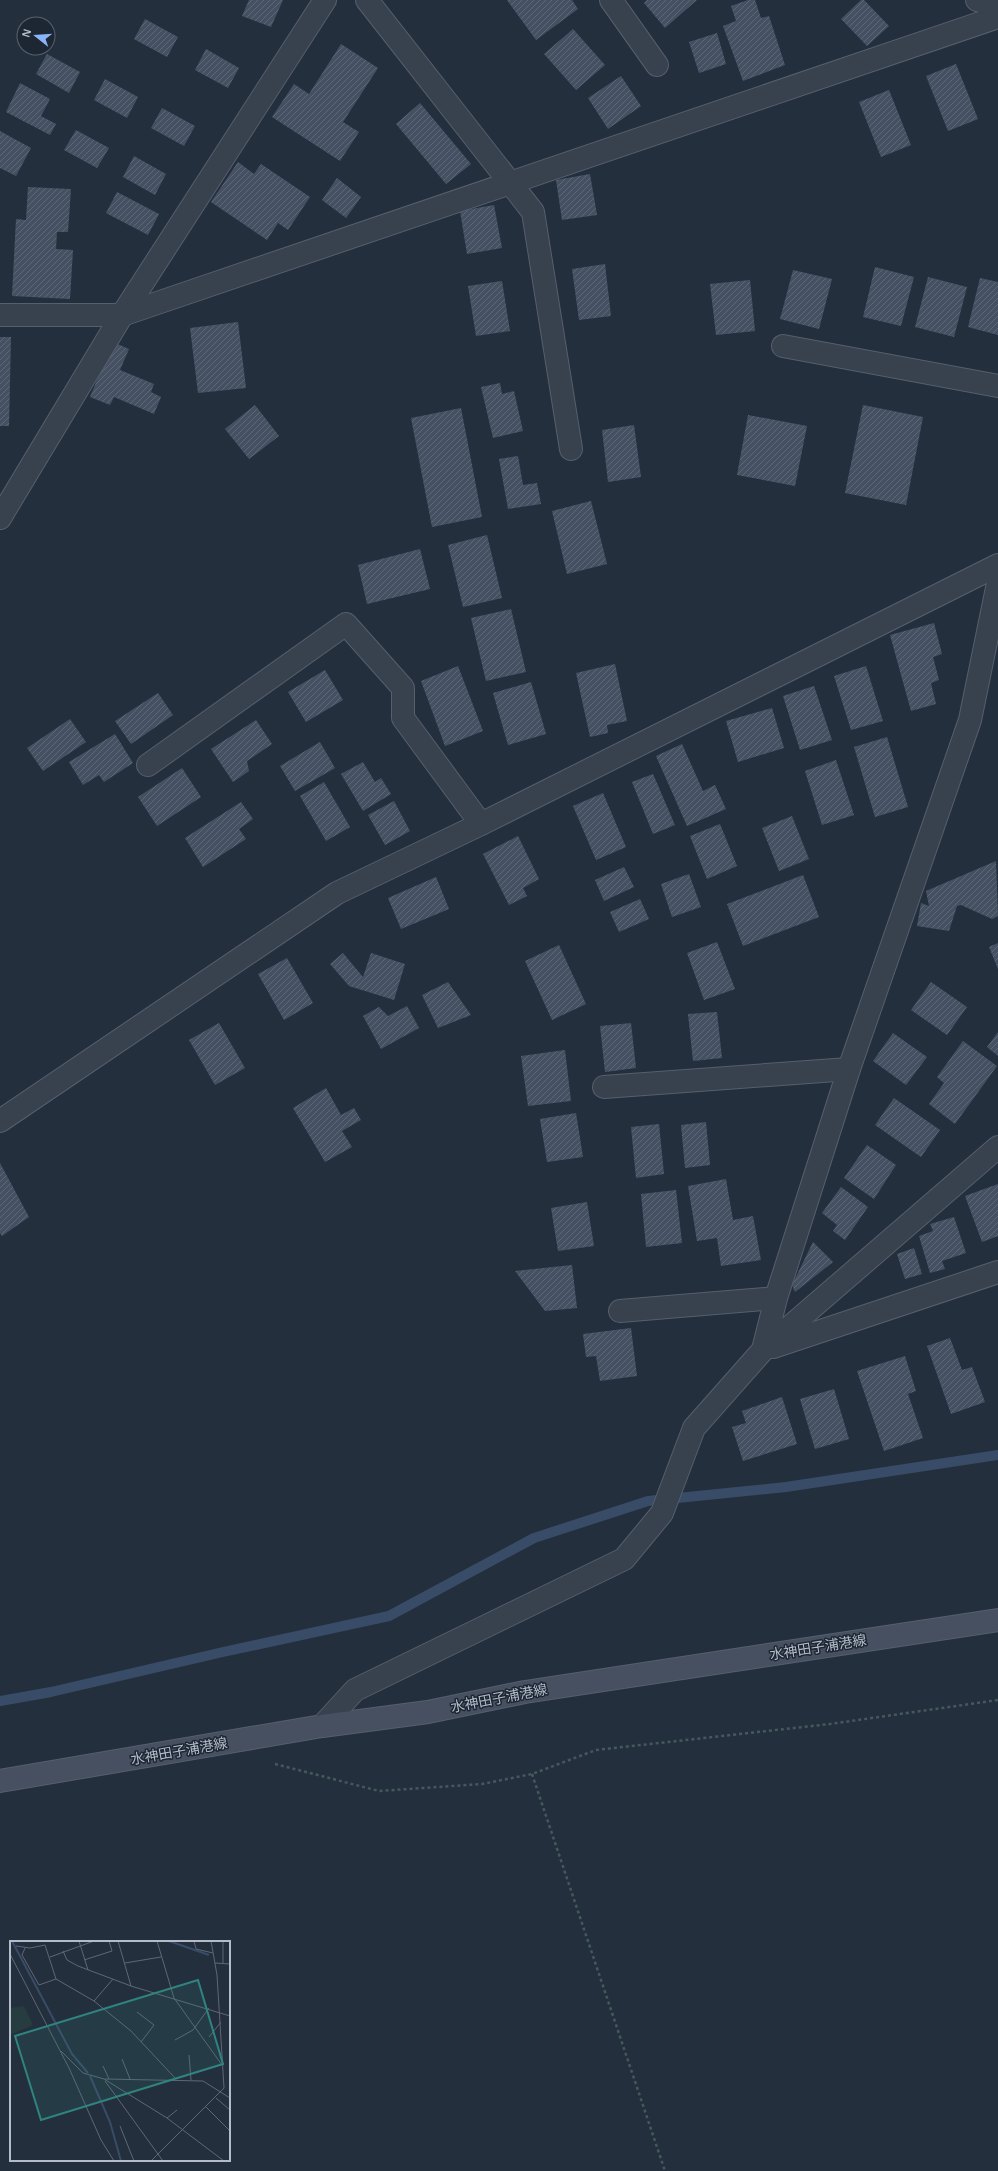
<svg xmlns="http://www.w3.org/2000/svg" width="998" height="2171" viewBox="0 0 998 2171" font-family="Arial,'Noto Sans JP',sans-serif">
	<defs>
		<pattern id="building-hatch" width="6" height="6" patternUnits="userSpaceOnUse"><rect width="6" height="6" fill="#455162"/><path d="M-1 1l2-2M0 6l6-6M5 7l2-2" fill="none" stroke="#5d6877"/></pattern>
	</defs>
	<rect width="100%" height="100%" fill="#242f3e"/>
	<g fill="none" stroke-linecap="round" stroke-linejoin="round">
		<path stroke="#394c67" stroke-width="10" d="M0,1701L51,1692L223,1652L389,1616L534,1538L648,1501L786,1487L998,1455"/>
	</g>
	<g fill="url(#building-hatch)">
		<path d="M249,0H283L271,27L242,16Z"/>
		<path d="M507,0H572L578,9L536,40Z"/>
		<path d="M647,0H697L665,28L644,3Z"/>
		<path d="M748,0H755L761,18L769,16L785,65L743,81L723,26L736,21L731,6Z"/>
		<path d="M861,0H864L889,26L867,46L841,19Z"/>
		<path d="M145,19L178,37L167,57L134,39Z"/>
		<path d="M573,29L605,65L576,90L544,54Z"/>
		<path d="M717,33L726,64L699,73L689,42Z"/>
		<path d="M341,44L378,68L343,122L359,132L340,161L272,117L294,84L309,94Z"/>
		<path d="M206,49L239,68L228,88L195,70Z"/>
		<path d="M47,54L80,72L69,93L36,74Z"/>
		<path d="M956,64L978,119L948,131L926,76Z"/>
		<path d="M621,76L641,106L608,129L588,98Z"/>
		<path d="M105,79L138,97L127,118L94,100Z"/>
		<path d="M20,83L50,99L41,116L56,124L50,135L6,112Z"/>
		<path d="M889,90L911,145L881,157L859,102Z"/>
		<path d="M420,103L471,164L446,184L396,124Z"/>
		<path d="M162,108L195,126L184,146L151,128Z"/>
		<path d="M76,130L109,148L97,168L64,150Z"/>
		<path d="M0,131L31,148L16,176L0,168Z"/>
		<path d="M134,156L166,174L155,195L123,177Z"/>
		<path d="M238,162L254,174L261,164L310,197L288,230L278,223L267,240L211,202Z"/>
		<path d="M590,174L597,215L562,220L556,180Z"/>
		<path d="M337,178L361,197L346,218L322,200Z"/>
		<path d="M28,187L71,189L68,232H57L56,249L73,250L70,299L12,296L16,219L26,220Z"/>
		<path d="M117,192L159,214L148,235L106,213Z"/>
		<path d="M494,205L502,248L467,254L460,211Z"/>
		<path d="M605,264L611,316L579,320L572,269Z"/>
		<path d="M875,267L914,277L901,326L863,317Z"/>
		<path d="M793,270L832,279L819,329L780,319Z"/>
		<path d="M928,277L967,287L954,337L915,327Z"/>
		<path d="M980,278L998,282V335L968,327Z"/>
		<path d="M750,280L755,331L716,335L710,284Z"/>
		<path d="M502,281L510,331L476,336L468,286Z"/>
		<path d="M238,322L246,388L198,393L190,328Z"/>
		<path d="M0,337H11L9,426H0Z"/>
		<path d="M113,342L129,349L120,370L154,384L151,392L161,397L154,414L114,397L110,405L90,397Z"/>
		<path d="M500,383L502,394L514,391L523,431L493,438L481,387Z"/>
		<path d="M255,405L279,436L249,459L225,429Z"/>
		<path d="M863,405L923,417L906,505L845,493Z"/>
		<path d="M461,408L482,517L432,527L411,418Z"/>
		<path d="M748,415L807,426L795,486L737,475Z"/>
		<path d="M634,425L641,477L608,482L602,430Z"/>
		<path d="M518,456L523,485L537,483L541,504L508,509L499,459Z"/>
		<path d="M591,501L607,564L567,574L552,511Z"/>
		<path d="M487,535L502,598L463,607L448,545Z"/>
		<path d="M420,549L430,589L367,604L358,565Z"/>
		<path d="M511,609L526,672L486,681L471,618Z"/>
		<path d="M934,623L942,654L933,657L939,680L931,683L936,704L911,711L890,635Z"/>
		<path d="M615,664L627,721L607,725L608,733L590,737L576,673Z"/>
		<path d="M458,666L483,731L445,746L421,681Z"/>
		<path d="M866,666L883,721L851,730L834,676Z"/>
		<path d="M325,670L343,700L306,722L288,692Z"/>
		<path d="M531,682L546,734L508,745L493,693Z"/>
		<path d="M814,686L832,740L800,750L783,696Z"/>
		<path d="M158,693L173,715L131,744L115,721Z"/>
		<path d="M772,708L784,748L738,762L726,721Z"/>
		<path d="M70,719L86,742L43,771L27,748Z"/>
		<path d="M256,720L272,744L247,761L249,771L233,782L211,749Z"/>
		<path d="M115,734L133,763L104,782L99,775L83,785L69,762Z"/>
		<path d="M887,737L908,807L875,817L854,747Z"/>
		<path d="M320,742L335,768L295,791L280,766Z"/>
		<path d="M682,744L703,791L715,785L726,809L687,826L656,756Z"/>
		<path d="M836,760L854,815L822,825L805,771Z"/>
		<path d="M363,762L375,782L381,778L391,794L363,811L341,774Z"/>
		<path d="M182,768L201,797L157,826L138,797Z"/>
		<path d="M653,774L675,825L653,834L632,782Z"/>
		<path d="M324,782L350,827L326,841L300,796Z"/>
		<path d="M603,793L626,847L596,860L573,806Z"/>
		<path d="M394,801L410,831L385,845L368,815Z"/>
		<path d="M241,802L253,819L239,829L246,839L203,867L185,838Z"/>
		<path d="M792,816L809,859L779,871L762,828Z"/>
		<path d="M720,824L737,866L707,879L690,836Z"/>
		<path d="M518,836L539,879L523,888L527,896L509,905L483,854Z"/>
		<path d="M996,861L998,916L992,919L961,905L957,906L949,931L917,926L921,903L929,906L926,891Z"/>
		<path d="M624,867L634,887L604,901L595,880Z"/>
		<path d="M689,874L701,907L672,917L661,884Z"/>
		<path d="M803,875L819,917L743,946L727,904Z"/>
		<path d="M436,877L449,909L401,929L388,898Z"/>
		<path d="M640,899L649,919L619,932L610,912Z"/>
		<path d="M717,942L735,989L704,1000L687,953Z"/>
		<path d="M998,943V969L989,947Z"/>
		<path d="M559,945L586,1004L552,1020L525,961Z"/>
		<path d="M343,953L363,977L371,953L405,964L394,1000L349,986L330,964Z"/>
		<path d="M287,958L313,1003L284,1020L258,974Z"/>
		<path d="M448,982L471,1015L438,1028L422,995Z"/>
		<path d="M931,982L967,1007L947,1035L911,1010Z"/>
		<path d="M407,1006L419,1028L381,1049L363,1016L379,1007L388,1016Z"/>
		<path d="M717,1012L722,1058L693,1061L688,1014Z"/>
		<path d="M219,1023L245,1068L215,1085L189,1040Z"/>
		<path d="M631,1023L636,1068L605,1072L600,1026Z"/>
		<path d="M998,1032V1056L987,1047Z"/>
		<path d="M893,1033L927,1057L906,1085L873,1061Z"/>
		<path d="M963,1041L997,1066L955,1124L929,1104L944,1083L937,1077Z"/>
		<path d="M565,1050L571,1101L528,1106L521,1056Z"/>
		<path d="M326,1088L341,1115L354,1108L361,1120L342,1131L352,1147L325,1162L293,1108Z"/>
		<path d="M894,1098L940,1130L921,1157L875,1125Z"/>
		<path d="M576,1113L583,1157L547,1162L540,1119Z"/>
		<path d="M706,1122L710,1165L685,1168L681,1125Z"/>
		<path d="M659,1124L664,1174L636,1178L631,1127Z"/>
		<path d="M867,1145L896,1165L874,1199L844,1178Z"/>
		<path d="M0,1163L29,1217L2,1236L0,1233Z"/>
		<path d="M726,1179L733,1220L753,1216L761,1260L721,1266L717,1238L697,1241L688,1186Z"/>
		<path d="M998,1184V1236L982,1242L965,1196Z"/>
		<path d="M841,1187L868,1207L845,1240L833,1231L837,1225L822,1213Z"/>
		<path d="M676,1190L682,1243L646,1247L641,1194Z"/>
		<path d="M587,1202L594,1246L558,1251L551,1208Z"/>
		<path d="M954,1217L966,1253L942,1261L945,1269L930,1273L919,1236L933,1231L930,1224Z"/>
		<path d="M813,1242L833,1262L795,1292L792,1285Z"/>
		<path d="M914,1248L922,1274L905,1279L897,1254Z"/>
		<path d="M572,1265L577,1308L545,1311L515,1271Z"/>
		<path d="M631,1328L637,1376L600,1381L596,1356L586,1357L583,1334Z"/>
		<path d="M950,1338L962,1370L972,1367L985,1402L951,1414L927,1346Z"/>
		<path d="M905,1356L916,1391L908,1394L923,1438L884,1451L857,1371Z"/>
		<path d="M834,1389L849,1439L815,1449L800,1399Z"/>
		<path d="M782,1397L797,1444L743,1461L732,1427L746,1423L742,1411Z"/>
	</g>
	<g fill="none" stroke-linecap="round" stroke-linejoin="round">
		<g stroke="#565f6c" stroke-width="24">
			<g id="minor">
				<path d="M367,0L533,212L571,449"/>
				<path d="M611,0L657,65"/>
				<path d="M0,315H122L998,17"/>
				<path d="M783,346L998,386"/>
				<path d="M0,518L122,315L325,0"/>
				<path d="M148,765L346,624L403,688V718L481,824"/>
				<path d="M604,1087L849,1069"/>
				<path d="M0,1121L337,893L481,824L998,565"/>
				<path d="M620,1311L776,1298"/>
				<path d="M773,1347L998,1272"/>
				<path d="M763,1350L776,1298L849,1069L970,720L998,583"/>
				<path d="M322,1726L355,1690L624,1559L662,1513L694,1428L763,1350L998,1147"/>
			</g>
		</g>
		<g stroke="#565f6c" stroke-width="24">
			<path id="tertiary" d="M977,0L998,6"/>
		</g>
		<g stroke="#565f6c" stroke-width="24">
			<path id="secondary" d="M0,1781L322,1726L428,1712L525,1692L998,1620"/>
		</g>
		<g stroke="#44595c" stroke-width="2.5" stroke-dasharray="3 3" stroke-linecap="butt">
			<path d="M275,1764L379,1791L482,1784L532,1774L596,1750L830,1724L998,1700"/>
			<path d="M532,1774L665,2171"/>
		</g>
		<use href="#minor" stroke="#38414e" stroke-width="22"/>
		<use href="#tertiary" stroke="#38414e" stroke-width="22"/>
		<use href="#secondary" stroke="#465061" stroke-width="22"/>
	</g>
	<g text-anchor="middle" stroke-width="3" stroke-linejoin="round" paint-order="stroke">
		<g font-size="14" fill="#b4bcc9" stroke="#1d2633">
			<text transform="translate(818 1647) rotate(-9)" y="5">水神田子浦港線</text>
			<text transform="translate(499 1698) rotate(-11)" y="5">水神田子浦港線</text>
			<text transform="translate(179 1751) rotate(-10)" y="5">水神田子浦港線</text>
		</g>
	</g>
	<g transform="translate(10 1941)">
		<rect width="220" height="220" fill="#242f3e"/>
		<path d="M14,65L23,84L0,94V67Z" fill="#263c3f"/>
		<path fill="none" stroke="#394c67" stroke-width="2" d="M2,0L62,113L78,132M159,0L199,14M80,135L100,181L111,220"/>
		<path fill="none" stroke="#5e6776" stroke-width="1" d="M69,0L78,29M108,0L121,45M147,0L164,57L212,124M184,0L186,8L203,12M213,0V22M6,5L20,7L35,4L46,38L84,60L121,90L166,138M15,7L12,14L29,44L46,38M53,10L57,19L68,25L121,45L220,75M0,13L59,127L91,199L104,220M40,16L84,0M74,19L102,10L99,0M115,22L151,16M205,22L220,23M84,60L103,38M127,71L144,84L131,101M199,96L211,81M165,99L183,89L199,67M51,110L73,132L94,138L157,177L214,220M179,114L181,139M112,118L120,138M93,125L99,138M95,138L193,140L220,157M95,140L153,220M206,157L220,169M196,166L220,190M157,177L167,169M110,185L124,220M141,220L214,147L207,34L201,0"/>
		<path fill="#308480" fill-opacity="0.15" stroke="#308480" stroke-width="2" d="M188,39L213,123L31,179L5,95Z"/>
		<rect width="220" height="220" fill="none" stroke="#b4bcc9" stroke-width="2"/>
	</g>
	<g transform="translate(36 36) rotate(287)"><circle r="19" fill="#1d2633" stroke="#59626f"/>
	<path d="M0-3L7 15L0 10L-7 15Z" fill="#8ab4f8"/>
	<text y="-6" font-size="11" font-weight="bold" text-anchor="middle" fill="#b4bcc9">N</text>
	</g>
</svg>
